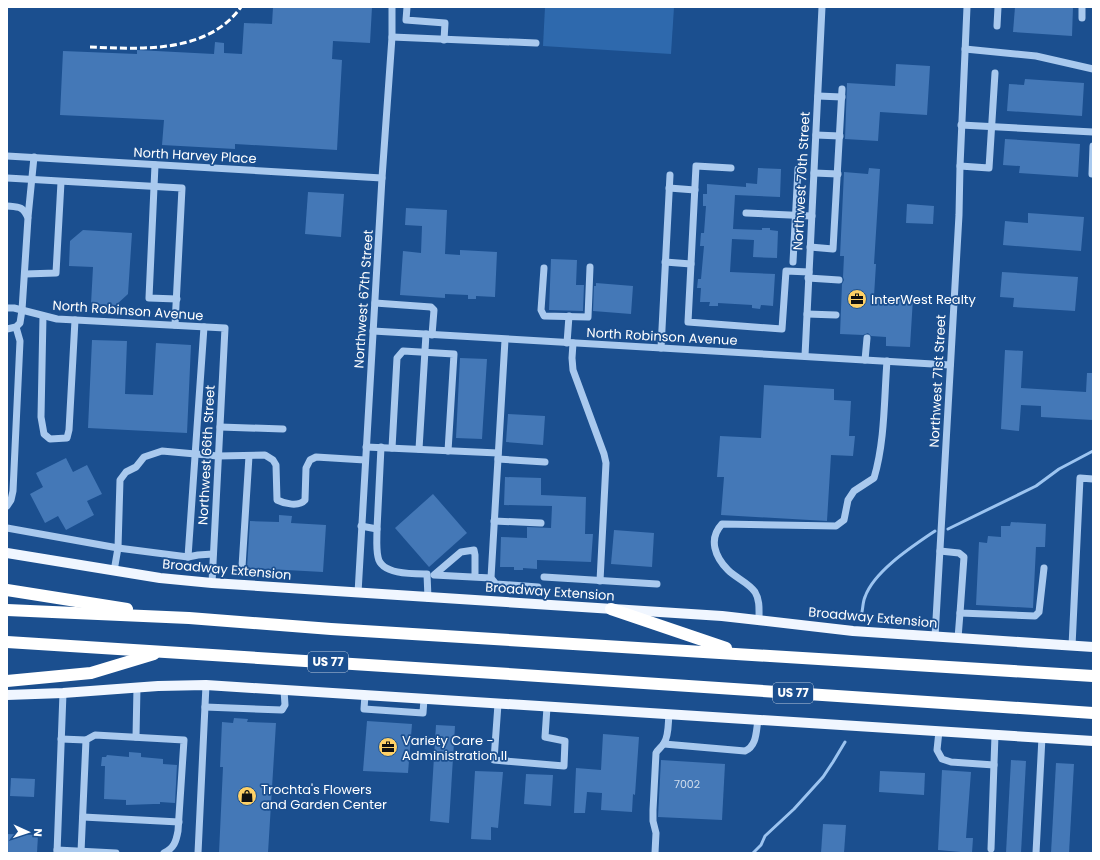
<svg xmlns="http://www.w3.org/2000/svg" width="1100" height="860" viewBox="0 0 1100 860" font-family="Poppins,sans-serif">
	<rect width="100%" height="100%" fill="#1b4f8f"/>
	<path fill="#2e69ad" d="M545,7H674L671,54L543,46Z"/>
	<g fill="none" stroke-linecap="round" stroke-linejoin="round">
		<g stroke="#9cc4f0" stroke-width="3">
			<path d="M948,529L1036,486L1059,469L1093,451"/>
			<path d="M862,612C863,607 863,601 865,597C874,571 913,546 935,531"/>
			<path d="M753,853L761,845L765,836L794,809L823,777L833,762L845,742"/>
		</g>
	</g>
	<g fill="#4478b7">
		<path d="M273,7H372L370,43L333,41L332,59L342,60L337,150L235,144V149L162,145L164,120L60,115L63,51L137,54V50L214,54L215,42L224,43V53L242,54L244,23L272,24Z"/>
		<path d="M1015,7H1073L1072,36L1013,32Z"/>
		<path d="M896,64L930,66L927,115L880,112L878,141L845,139L847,83L895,86Z"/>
		<path d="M1025,79L1084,83L1082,116L1007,111L1009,84L1024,85Z"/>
		<path d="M1005,139L1080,144L1078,177L1019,173L1020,166L1003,165Z"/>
		<path d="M758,168L781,169L780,197L735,195L733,229L762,230V228H770V230L778,231L777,258L753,257L754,240L732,239L730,272L775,274L773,306L761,305L760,309L752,308V305L718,303V306H709L710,302H700L701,288H697L698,279H701L704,246H700L701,233H704L706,206H703V194H707V184L746,187V183L757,184Z"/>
		<path d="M869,168L880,169L874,264H876L874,296L913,298L910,347L886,346V337L871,336L868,333L863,335L840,334L842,284L844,280L843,277L844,256H840L844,172L868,174Z"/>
		<path d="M308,192L344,194L341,237L305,234Z"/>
		<path d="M907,204L934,206L933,224L906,223Z"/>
		<path d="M406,208L447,210L445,254L460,255V250L497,252L495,297L476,296V299H468V295L445,294V298L400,295L403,251L421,253L422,226L405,225Z"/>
		<path d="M1028,213L1084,217L1081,251L1003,245L1005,221L1028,223Z"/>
		<path d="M83,230L132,233L128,294L116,305L91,304L93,267L69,266L70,241Z"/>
		<path d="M551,259L577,260L576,285H584L583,311L549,310Z"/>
		<path d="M1002,272L1078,277L1075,311L1013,307L1014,298L1000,297Z"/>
		<path d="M596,283L633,286L631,314L593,311L594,286H596Z"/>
		<path d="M92,340L127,341L125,394L153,395L156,343L191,345L187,433L88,428Z"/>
		<path d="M1005,350L1023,351L1021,388L1086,392L1087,373H1093V420L1041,417V406L1021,405L1019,431L1001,429Z"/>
		<path d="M460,358L487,359L482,439L456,438Z"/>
		<path d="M764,385L834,389V400L851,401L849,436H855L853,456L831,455L827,521L721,515L724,477H717L720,436L761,438Z"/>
		<path d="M508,414L545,416L543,445L506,442Z"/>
		<path d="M66,458L73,472L87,465L102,494L87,501L94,515L66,530L58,516L45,523L30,494L43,487L36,473Z"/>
		<path d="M505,477L541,478V495L586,497L585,534H593L591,562L537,560V569L523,568V570H514V567H500L501,537L527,538V527L551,528L552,506L504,505Z"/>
		<path d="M433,494L467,533L429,567L395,528Z"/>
		<path d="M279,515L292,516L291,523L326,525L323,572L247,568L250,521L279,522Z"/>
		<path d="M1011,522L1046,524L1045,547H1036L1033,608L976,605L979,542L987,543L988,536L1001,537V526H1010Z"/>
		<path d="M614,530L654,533L652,567L611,564Z"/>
		<path d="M234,718L248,719L247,722L276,723L268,853H219L223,767H220L222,722L233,723Z"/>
		<path d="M367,721L412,724L408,773L363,771Z"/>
		<path d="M436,725L455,726L449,823L430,821Z"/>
		<path d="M603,734L639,737L635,795L633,794L632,812L601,810L602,793L587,792L585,813H574L576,768L601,770Z"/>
		<path d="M129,752L141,753V757L163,759V764L177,765L175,803L160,802V804H154L126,805V800L104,799L105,766H101L102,757H106L107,755L129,757Z"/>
		<path d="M661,760L725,764L722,820L658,817Z"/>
		<path d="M1011,760L1026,761L1021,853H1006Z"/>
		<path d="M1056,763L1074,764L1069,853H1051Z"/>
		<path d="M942,770L971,772L966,838H973L972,853L938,850Z"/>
		<path d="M475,771L503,772L498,828L491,827V840L471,839Z"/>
		<path d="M880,771L925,773L924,795L879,792Z"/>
		<path d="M526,774L553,775L551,806L524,804Z"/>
		<path d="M11,778L35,779L34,797L10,796Z"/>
		<path d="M823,824L846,825L844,853H821Z"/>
		<path d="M7,834L38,835L37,853H7Z"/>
	</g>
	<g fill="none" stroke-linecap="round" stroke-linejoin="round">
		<g stroke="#a9c9ee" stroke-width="7">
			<path d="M407,7L406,20L445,23L444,40"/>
			<path d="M1082,18V7"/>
			<path d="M997,26L998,7"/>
			<path d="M392,37L536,43"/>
			<path d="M965,49L1036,56L1093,69"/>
			<path d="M818,96L842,97"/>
			<path d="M961,125L1093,132"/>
			<path d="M816,135L840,136"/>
			<path d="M7,156L382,178"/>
			<path d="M155,165L149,298L177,299"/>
			<path d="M960,166L989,168L995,73"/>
			<path d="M731,168L696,166L688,322L782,329L786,271L809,272"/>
			<path d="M814,173L838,174"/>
			<path d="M1092,174L1093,146"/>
			<path d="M7,178L182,188L175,325"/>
			<path d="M669,188L695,190"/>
			<path d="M7,206C19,207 23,206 28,218L22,310L20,323L16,327L7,329"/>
			<path d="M746,213L812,216"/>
			<path d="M28,217L34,157"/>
			<path d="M810,247L833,249L842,89"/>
			<path d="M665,262L691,264"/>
			<path d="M793,262L798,169"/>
			<path d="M544,268L541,310L544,316L588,317L590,267"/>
			<path d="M25,274L56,273L61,182"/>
			<path d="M808,278L839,280"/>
			<path d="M375,303L431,307L434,310L432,335"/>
			<path d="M7,308H14L57,319L225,328L212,583"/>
			<path d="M807,314L836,315"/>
			<path d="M43,316L41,417L44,434L50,439L67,438L69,430L75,320"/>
			<path d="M373,331L950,365"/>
			<path d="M505,340L491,578L496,584L538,587"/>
			<path d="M567,343L569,316"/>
			<path d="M573,343L572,358L573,370L604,454L606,463L600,581"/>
			<path d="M661,348L670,175"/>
			<path d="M805,356L822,7"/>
			<path d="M865,360L867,338"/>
			<path d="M220,427L283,429"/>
			<path d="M366,447L498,453"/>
			<path d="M392,448L397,358L403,351L454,354L448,451"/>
			<path d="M419,449L426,334"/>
			<path d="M498,459L545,462"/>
			<path d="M7,506L11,500L13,491L20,341L16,327"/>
			<path d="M494,521L541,523"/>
			<path d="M361,526L377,529C377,538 376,548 378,557C381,575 414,574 427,574L428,598"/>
			<path d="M7,528L118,548L188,557L198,555L213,554"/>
			<path d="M377,529L381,447"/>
			<path d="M940,551L959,553L964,557L960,613L1035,616L1039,612L1044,568"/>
			<path d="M188,557L204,327"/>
			<path d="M242,567L249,456"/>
			<path d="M114,571L118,548L120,480L126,472L136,467L144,457L162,451L218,456L265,455L273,460L276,465L277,500C285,504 299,507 305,500L306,468L310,460L316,457L365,460"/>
			<path d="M475,577V555L474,550L461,552L434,575L491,578"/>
			<path d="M544,577L657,584"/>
			<path d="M358,593L382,178L392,37V7"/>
			<path d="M759,620C759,610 760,600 755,592C749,583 736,578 728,570C715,557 708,539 722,524L836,526L844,520L848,500L854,491L874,478C885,441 884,400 887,361"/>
			<path d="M935,637L959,215L960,166L967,7"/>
			<path d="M958,638L960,613"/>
			<path d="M1072,646L1080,478L1093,479"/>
			<path d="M365,695L364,709L423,713L424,699"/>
			<path d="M498,704L494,760L564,766L565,741L545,737L547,707"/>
			<path d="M205,707L282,710L285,705L284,690"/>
			<path d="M939,731L937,750L942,759L951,762L994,765"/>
			<path d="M136,737L137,687"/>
			<path d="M61,739L86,740"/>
			<path d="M664,744L745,751C757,746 756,731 758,720"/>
			<path d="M83,817L179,822"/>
			<path d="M991,849L995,735"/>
			<path d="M57,850L116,853"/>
			<path d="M81,852L86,740L95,735L184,740L178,831C176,842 174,848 164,853"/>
			<path d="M57,853L63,693"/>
			<path d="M198,853L206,685"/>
			<path d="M655,853L656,833L653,821V810L656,753C658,749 662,747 664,743C669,736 668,723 669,714"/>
			<path d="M1036,853L1042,737"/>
		</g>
		<g stroke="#f0f6ff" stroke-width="10">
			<path d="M7,553L160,578L212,583L722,616L853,631L1093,647"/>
			<path d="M7,695L63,693L158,686L206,685L1093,741"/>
		</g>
		<g stroke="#fff" stroke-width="12">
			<path d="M7,590L127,609"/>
			<path d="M611,609L726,648"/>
			<path d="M7,610L189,618L331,629L1093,676"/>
			<path d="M7,642L494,673L1093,713"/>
			<path d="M7,681L91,673L154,654"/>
		</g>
		<path stroke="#fff" stroke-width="3" stroke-dasharray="7 3" stroke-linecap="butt" d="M90,47C141,49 207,54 241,7"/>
	</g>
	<defs>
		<g id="office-disc" transform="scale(1)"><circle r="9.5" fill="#ffd166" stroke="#1b4f8f"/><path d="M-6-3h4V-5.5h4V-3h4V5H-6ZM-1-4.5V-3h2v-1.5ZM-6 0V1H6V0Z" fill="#111"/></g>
		<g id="shop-disc" transform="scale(1)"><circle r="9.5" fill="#ffd166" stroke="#1b4f8f"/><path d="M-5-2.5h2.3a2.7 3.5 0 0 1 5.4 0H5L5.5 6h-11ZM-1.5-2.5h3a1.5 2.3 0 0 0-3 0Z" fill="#111"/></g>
	</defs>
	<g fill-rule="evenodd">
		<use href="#office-disc" x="857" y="299"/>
		<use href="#office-disc" x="388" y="747"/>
		<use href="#shop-disc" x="247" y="796"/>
	</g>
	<g text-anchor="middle" stroke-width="3.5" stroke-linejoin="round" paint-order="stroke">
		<g font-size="11" fill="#d0dded">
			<text x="687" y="788">7002</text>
		</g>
		<g fill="#1b4f8f" stroke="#bbcadd" stroke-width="1">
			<rect x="308" y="652" width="40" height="20" rx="3"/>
			<rect x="773" y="683" width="40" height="20" rx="3"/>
		</g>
		<g font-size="12" font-weight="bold" fill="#fff">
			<text x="328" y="666">US 77</text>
			<text x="793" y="697">US 77</text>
		</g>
		<g font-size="13" fill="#fff" stroke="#1b4f8f">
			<text transform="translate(195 155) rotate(3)" y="5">North Harvey Place</text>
			<text transform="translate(801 181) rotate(-87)" y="5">Northwest 70th Street</text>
			<text transform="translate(363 299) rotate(-86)" y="5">Northwest 67th Street</text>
			<text transform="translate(128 310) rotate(4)" y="5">North Robinson Avenue</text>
			<text transform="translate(662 336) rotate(3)" y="5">North Robinson Avenue</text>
			<text transform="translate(937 381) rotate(-87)" y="5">Northwest 71st Street</text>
			<text transform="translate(206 455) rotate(-87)" y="5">Northwest 66th Street</text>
			<text transform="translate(227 569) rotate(5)" y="5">Broadway Extension</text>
			<text transform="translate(550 591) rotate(4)" y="5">Broadway Extension</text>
			<text transform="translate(873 617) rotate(5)" y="5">Broadway Extension</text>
		</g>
		<g font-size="13" fill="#fff" stroke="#1b4f8f" text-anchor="start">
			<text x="871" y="304">InterWest Realty</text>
			<text x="402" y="745">Variety Care -<tspan x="402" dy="15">Administration II</tspan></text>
			<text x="261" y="794">Trochta's Flowers<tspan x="261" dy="15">and Garden Center</tspan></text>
		</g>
	</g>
	<rect width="1100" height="860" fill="none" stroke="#ffffff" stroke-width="16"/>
	<g transform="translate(28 832) rotate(93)" stroke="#1b4f8f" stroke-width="3" paint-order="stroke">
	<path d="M0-3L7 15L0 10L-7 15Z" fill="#ffffff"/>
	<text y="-6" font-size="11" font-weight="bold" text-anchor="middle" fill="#ffffff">N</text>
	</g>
</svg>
